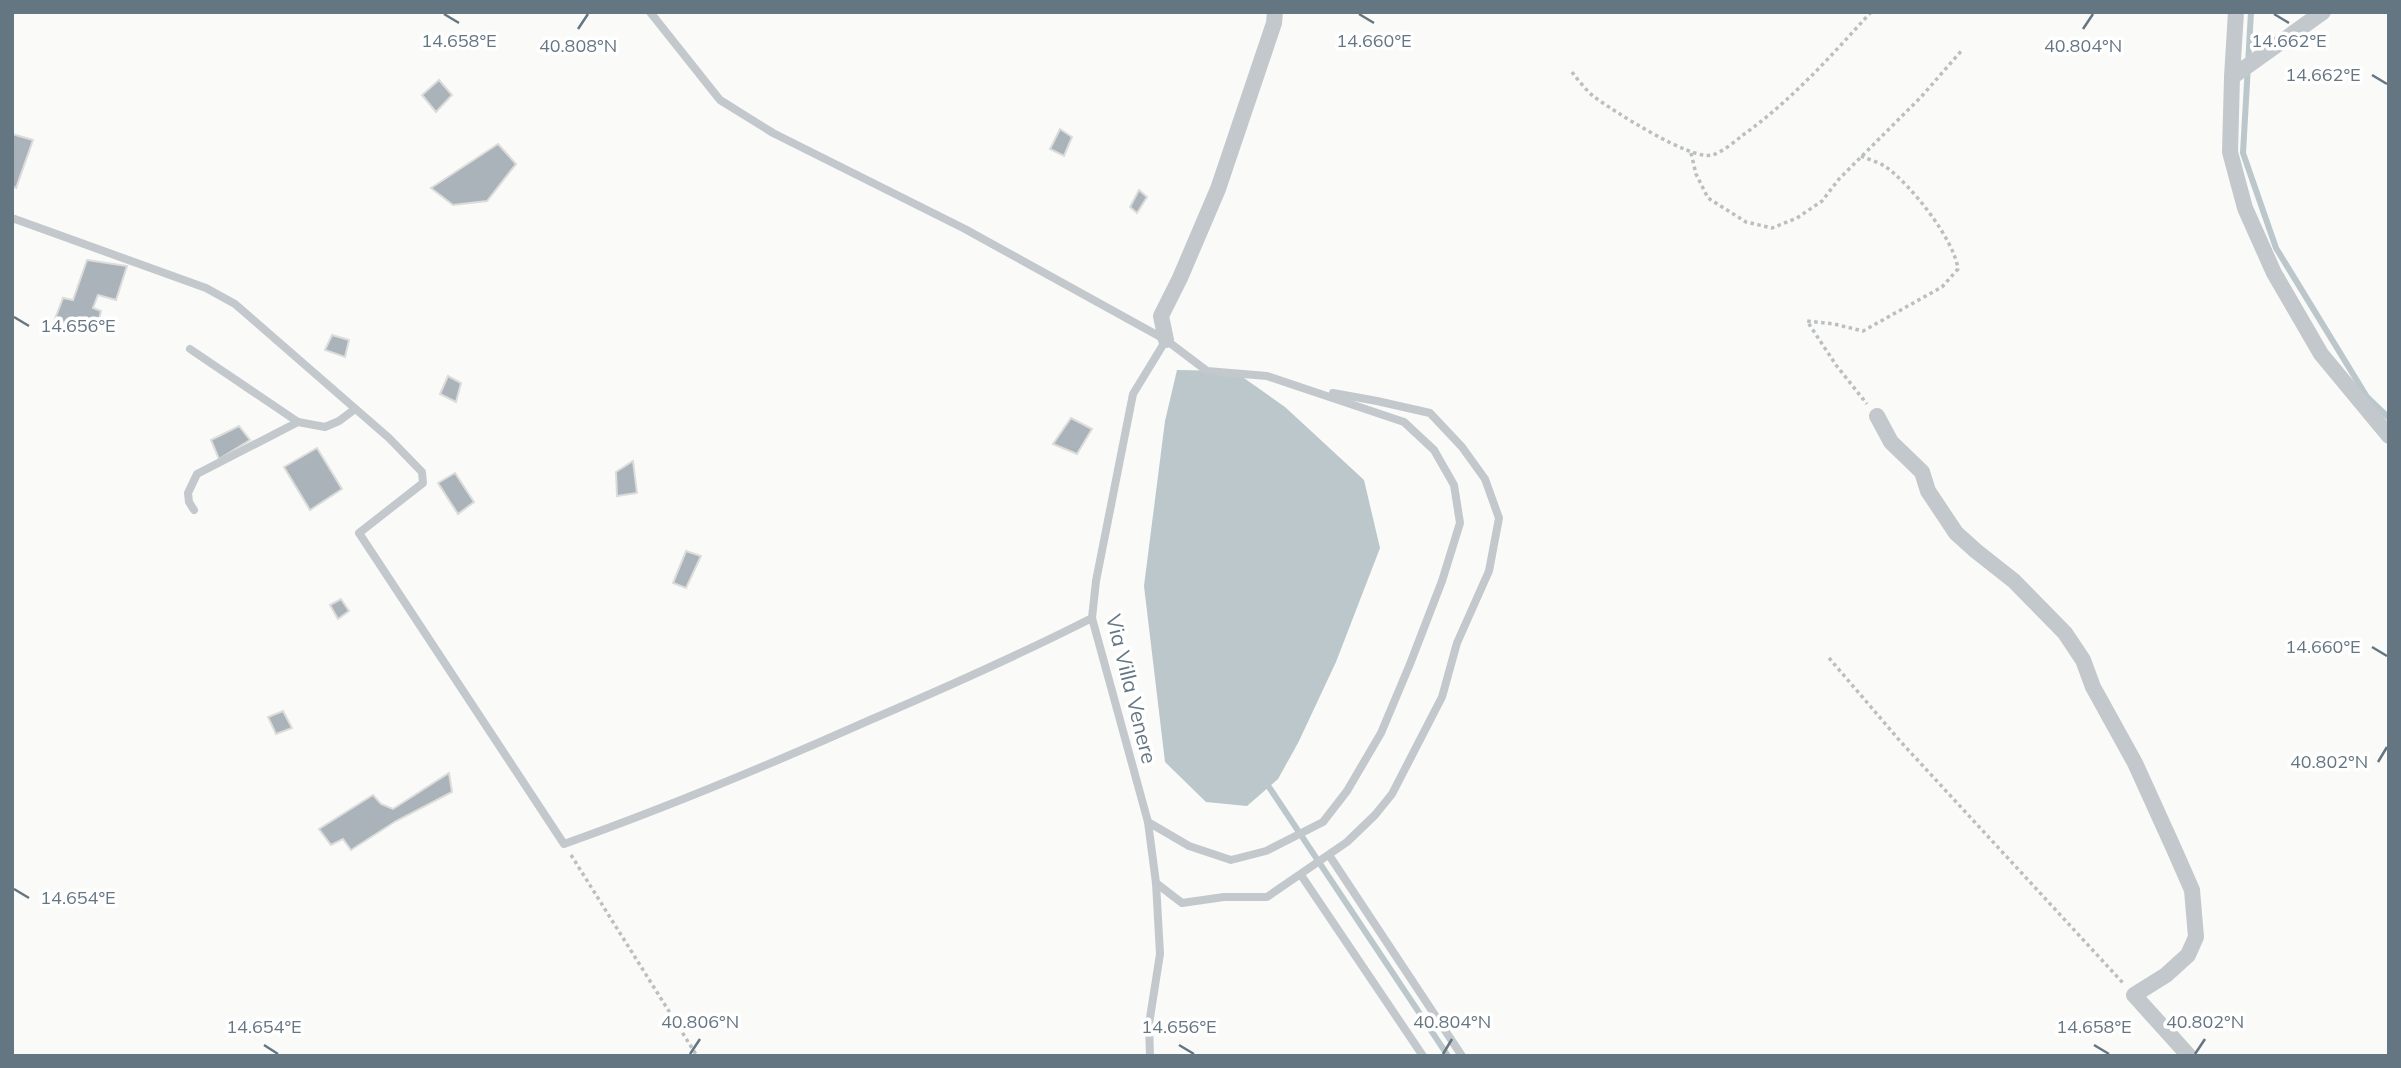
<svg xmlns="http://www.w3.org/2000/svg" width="2401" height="1068" viewBox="0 0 2401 1068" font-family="Mulish,sans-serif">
	<rect width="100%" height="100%" fill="#fafaf8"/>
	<path fill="#bbc7cb" d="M1177,370L1234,371L1285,407L1364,480L1380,548L1336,662L1298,743L1278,779L1247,806L1206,802L1165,762L1144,586L1165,421Z"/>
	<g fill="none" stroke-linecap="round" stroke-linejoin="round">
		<g stroke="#bbc7cb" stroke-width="6">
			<path d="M2251,12L2243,153L2276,248L2367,397L2389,418"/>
			<path d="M1269,787L1448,1056"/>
		</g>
	</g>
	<g fill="#aab3b9" stroke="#dcdcda" stroke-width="2">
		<path d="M439,80L452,95L436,112L422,95Z"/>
		<path d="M1060,129L1072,137L1064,156L1050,149Z"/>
		<path d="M12,134L33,140L16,188L12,186Z"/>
		<path d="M498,144L516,164L487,201L453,205L431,188Z"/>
		<path d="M1139,190L1147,197L1137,213L1130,207Z"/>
		<path d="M87,260L127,266L116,300L98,295L93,308L101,311L96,333L55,319L63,298L73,300Z"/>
		<path d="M332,335L349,340L345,357L325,350Z"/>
		<path d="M448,376L461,383L456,402L440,394Z"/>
		<path d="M1071,418L1092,429L1077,454L1053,444Z"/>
		<path d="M239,426L250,440L219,459L211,440Z"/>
		<path d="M317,448L342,489L310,510L284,467Z"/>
		<path d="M633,461L637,493L617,496L616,472Z"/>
		<path d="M455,473L474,502L458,514L438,483Z"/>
		<path d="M686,551L701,556L686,588L673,583Z"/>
		<path d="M341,599L349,611L338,619L330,605Z"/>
		<path d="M283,711L292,728L276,734L268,717Z"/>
		<path d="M449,773L452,792L396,821L351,850L343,839L331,845L319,829L373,795L381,804L393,809Z"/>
	</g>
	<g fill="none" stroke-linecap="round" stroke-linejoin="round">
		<g stroke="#bbbfc2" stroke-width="3.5" stroke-dasharray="3.5 3.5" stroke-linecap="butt">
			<path d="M1572,72C1578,80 1585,89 1593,96C1612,110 1691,161 1712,155C1723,152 1734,142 1743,135C1792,100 1831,56 1871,12"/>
			<path d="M1691,153L1696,174L1708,198L1746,222L1772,228L1797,218L1822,201L1839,179L1921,97L1963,49"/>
			<path d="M1861,156C1869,160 1879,162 1886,167C1911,185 1954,239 1958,269L1942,287L1863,331L1834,324L1807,321L1836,365L1867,404"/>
			<path d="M1829,658L1900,741L2123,983"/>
			<path d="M571,855L697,1056"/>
		</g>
		<g stroke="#c3c8cc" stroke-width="8">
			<path d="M650,12L720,100L773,133L965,229L1166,340L1207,371L1267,376L1404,422L1434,450L1454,485L1460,523L1442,581L1410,664L1381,733L1347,791L1323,822L1266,851L1231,860L1189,846L1148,822"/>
			<path d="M12,218L206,288L235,304L389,438L422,472L423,483L359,533L564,844C668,807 769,765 870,720C945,688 1019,655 1092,618"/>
			<path d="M190,349L298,422L325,427L339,421L355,409"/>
			<path d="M194,510L189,502L188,493L197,474L298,422"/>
			<path d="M1329,855L1462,1056"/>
			<path d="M1301,875L1423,1056"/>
			<path d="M1156,883L1182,903L1224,897H1267L1347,842L1375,815L1392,794L1442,697L1457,643L1489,571L1499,518L1485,479L1462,447L1430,413L1377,401L1333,393"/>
			<path d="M1150,1056L1149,1024L1160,954L1156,883L1148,822L1092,618L1096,581L1133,394L1166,340"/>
		</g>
		<g stroke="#c3c8cc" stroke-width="16">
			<path d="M2236,12L2232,77L2230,152L2245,208L2274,273L2321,354L2389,436"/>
			<path d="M2232,77L2323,12"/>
			<path d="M1166,340L1161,316L1180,278L1218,189L1274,23L1275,12"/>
			<path d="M1877,416L1891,442L1922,472L1928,491L1956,533L1976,551L2014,581L2065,633L2083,660L2093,687L2135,763L2174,849L2192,890L2196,937L2188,955L2166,975L2134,995L2189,1056"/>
		</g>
	</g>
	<path fill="none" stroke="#657683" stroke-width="2.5" d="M444,14L459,23M1359,14L1374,23M2274,14L2289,23M578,29L588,14M2083,29L2093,14M2372,75L2387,84M14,317L29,326M2372,647L2387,656M2378,762L2387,747M14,889L29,898M264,1045L278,1054M1179,1045L1194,1054M2094,1045L2109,1054M690,1054L700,1039M1443,1054L1452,1039M2195,1054L2205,1039"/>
	<g text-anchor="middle" stroke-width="7" stroke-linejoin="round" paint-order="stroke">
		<g font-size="21" fill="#657683" stroke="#fff">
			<text transform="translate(1131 689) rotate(76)" y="7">Via Villa Venere</text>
		</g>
	</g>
	<g font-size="18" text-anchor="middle" fill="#657683" stroke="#fff" stroke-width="7" stroke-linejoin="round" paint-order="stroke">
		<text x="459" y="47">14.658°E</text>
		<text x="1374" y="47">14.660°E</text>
		<text x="2289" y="47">14.662°E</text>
		<text x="578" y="52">40.808°N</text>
		<text x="2083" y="52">40.804°N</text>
		<text x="2323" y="81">14.662°E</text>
		<text x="78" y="332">14.656°E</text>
		<text x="2323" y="653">14.660°E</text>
		<text x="2329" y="768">40.802°N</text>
		<text x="78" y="904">14.654°E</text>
		<text x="700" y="1028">40.806°N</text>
		<text x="1452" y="1028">40.804°N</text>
		<text x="2205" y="1028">40.802°N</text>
		<text x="264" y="1033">14.654°E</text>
		<text x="1179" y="1033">14.656°E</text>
		<text x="2094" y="1033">14.658°E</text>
	</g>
	<rect width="2401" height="1068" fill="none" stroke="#657683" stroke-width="28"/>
</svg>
